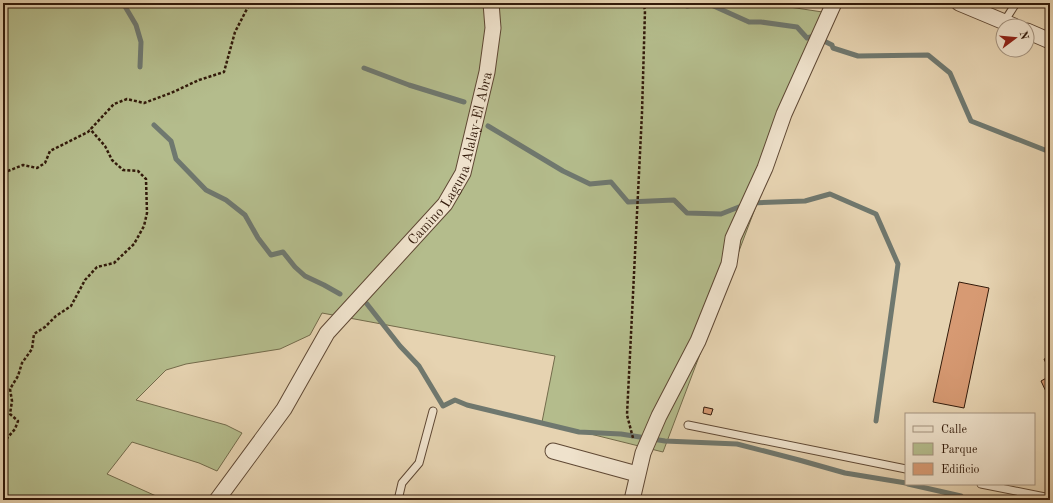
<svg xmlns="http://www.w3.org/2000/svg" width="1053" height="503" viewBox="0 0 1053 503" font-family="'Old Standard TT',serif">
	<rect width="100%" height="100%" fill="#e6d3b1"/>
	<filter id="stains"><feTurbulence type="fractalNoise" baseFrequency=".005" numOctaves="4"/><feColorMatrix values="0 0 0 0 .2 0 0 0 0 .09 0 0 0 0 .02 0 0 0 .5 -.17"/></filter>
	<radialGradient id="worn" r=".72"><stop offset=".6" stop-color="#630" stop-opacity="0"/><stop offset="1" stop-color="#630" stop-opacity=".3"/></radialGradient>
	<path fill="#b4bc8c" stroke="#736b4b" d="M3,3H763L829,13L663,452L542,422L555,356L322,313L310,335L280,349L186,364L166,370L136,400L226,425L242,433L217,471L199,463L132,442L107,474L165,500H3Z"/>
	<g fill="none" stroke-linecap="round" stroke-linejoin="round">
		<g stroke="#6f786f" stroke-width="5">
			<path d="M123,3L136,25L141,42L140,67"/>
			<path d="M680,3L687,6L703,3"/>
			<path d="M707,3L749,22H761L797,27L807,38L814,36L832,45L833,48L858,56L928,55L950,73L971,121L1050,152"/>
			<path d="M364,68L409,85L464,102"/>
			<path d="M154,125L171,141L176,159L206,190L226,200L245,215L258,238L271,255L283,252L295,267L305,276L324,285L340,294"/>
			<path d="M488,126L563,171L590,184L611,182L628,202L674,200L687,213L721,214L744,205"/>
			<path d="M752,203L805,201L830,194L876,214L898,264L876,421"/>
			<path d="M367,304L400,346L419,366L443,406L455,400L467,405L579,432L621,434L665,441L737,444L799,460L845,473L906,483"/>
			<path d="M908,484L961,496L964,500"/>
		</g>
	</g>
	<g fill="#d79a73" stroke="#321a0a">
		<path d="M959,282L989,288L964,408L933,402Z"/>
		<path d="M1050,357V372L1044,359Z"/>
		<path d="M1050,376V400L1041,381Z"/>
		<path d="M704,407L713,409L711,415L703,413Z"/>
	</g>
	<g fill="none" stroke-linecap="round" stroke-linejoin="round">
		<g stroke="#5f4834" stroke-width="9">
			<g id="service">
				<path d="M1004,22L1016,3"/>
				<path d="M688,425L906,469"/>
				<path d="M981,484L1050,498"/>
				<path d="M398,500L402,483L419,463L433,411"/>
			</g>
		</g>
		<g stroke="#5f4834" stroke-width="17">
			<g id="minor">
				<path d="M959,3L1014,26"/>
				<path d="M1027,31L1050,41"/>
				<path d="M553,451L637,474"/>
				<path id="s1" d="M217,500L284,409L327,333L445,204L463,173L487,72L493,28L491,3"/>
				<path d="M632,500L643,453L659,416L698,341L729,264L733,238L765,168L784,114L834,3"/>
			</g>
		</g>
		<g stroke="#321a0a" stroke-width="2.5" stroke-dasharray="3 2" stroke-linecap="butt">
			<path d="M3,173L23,165L37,168L45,163L50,151L88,132L114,104L127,99L144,103L171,93L199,80L224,72L235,32L250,3"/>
			<path d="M633,438L627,415L642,113L645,10L643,3"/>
			<path d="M3,443L15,429L18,421L10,414L12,401L10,389L18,376L22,363L32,349L34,334L45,327L56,316L71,306L85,280L97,267L114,263L134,244L144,226L147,213L146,179L138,171L123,170L112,160L105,146L90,129"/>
		</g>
		<use href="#service" stroke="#efe2cc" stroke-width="7"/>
		<use href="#minor" stroke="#efe2cc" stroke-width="15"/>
	</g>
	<g text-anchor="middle" stroke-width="3" stroke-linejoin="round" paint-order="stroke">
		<g font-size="14" fill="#321a0a" stroke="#efe2cc">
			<text dy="5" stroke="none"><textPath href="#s1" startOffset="419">Camino Laguna Alalay-El Abra</textPath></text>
		</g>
	</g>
	<rect width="1053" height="503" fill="none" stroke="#e6d3b1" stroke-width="16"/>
	<rect x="4" y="4" width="1045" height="495" fill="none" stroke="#321a0a" stroke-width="2"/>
	<rect x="8" y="8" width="1037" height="487" fill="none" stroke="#321a0a"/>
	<rect x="905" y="413" width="130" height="72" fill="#efe2cc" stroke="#a3927e"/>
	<rect x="913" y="426" width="20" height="6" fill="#efe2cc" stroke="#a3927e"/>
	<text x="941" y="433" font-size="12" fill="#321a0a">Calle</text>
	<rect x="913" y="443" width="20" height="12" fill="#b4bc8c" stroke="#a3927e"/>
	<text x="941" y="453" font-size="12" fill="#321a0a">Parque</text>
	<rect x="913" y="463" width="20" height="12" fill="#d79a73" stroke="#a3927e"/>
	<text x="941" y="473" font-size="12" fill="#321a0a">Edificio</text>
	<g transform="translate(1015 38) rotate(74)"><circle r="19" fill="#efe2cc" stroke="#a3927e"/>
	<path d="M0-3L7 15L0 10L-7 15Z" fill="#8f2418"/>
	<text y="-6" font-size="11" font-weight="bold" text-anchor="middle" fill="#321a0a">N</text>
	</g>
	<rect width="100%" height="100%" filter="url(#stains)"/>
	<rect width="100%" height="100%" fill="url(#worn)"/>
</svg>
